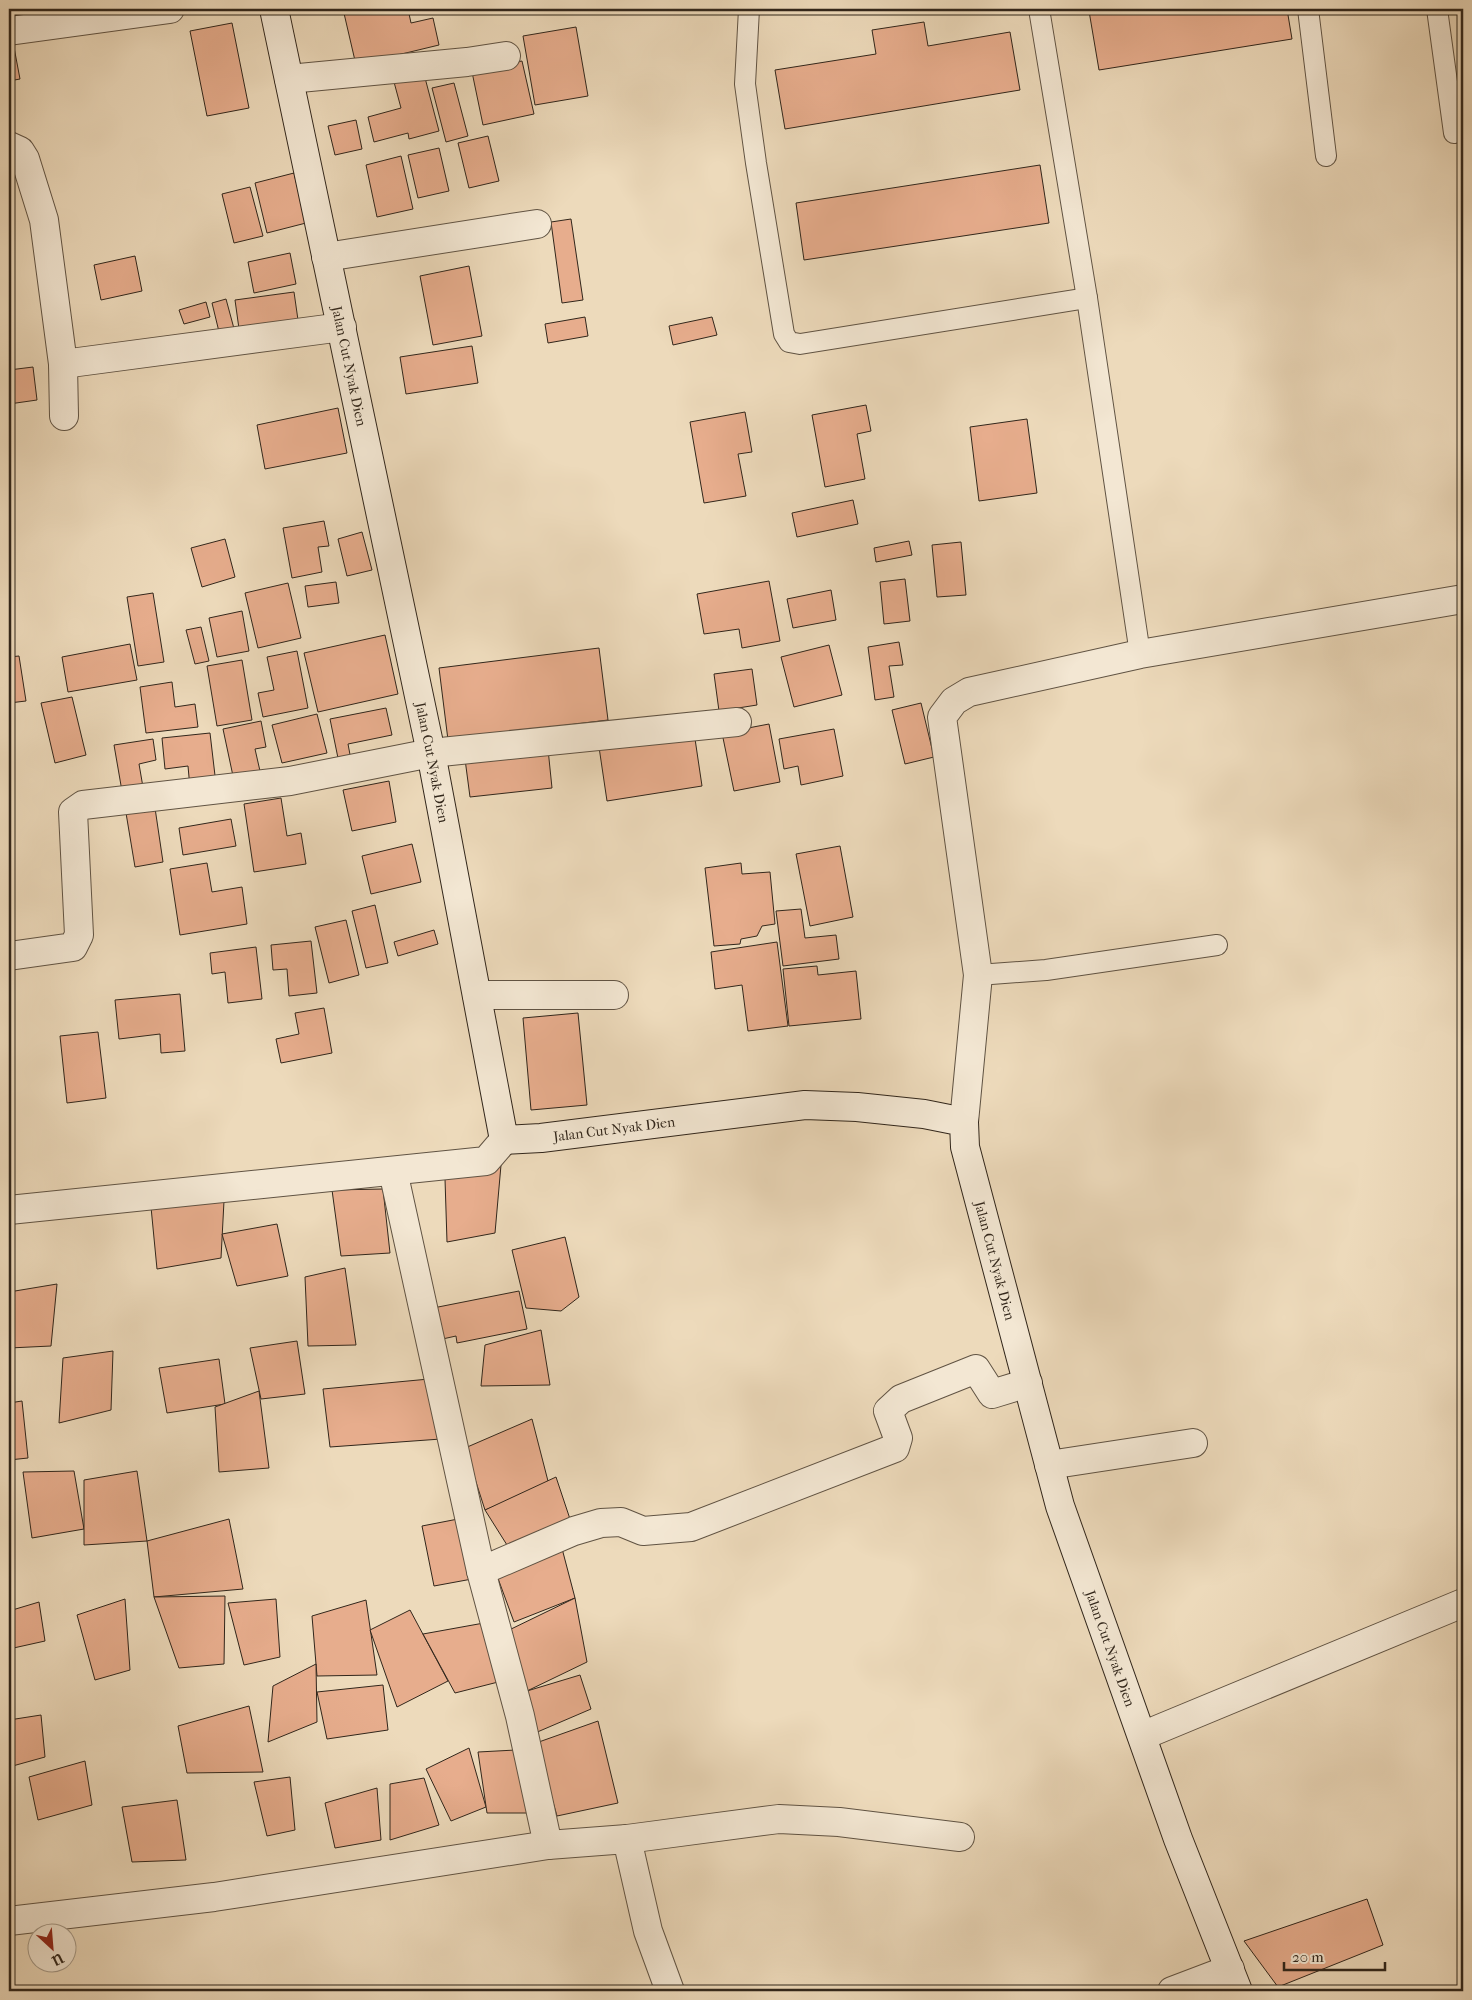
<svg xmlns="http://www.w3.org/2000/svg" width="1472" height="2000" viewBox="0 0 1472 2000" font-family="'IM FELL French Canon',serif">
	<rect width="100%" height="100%" fill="#eddabb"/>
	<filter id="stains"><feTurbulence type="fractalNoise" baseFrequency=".004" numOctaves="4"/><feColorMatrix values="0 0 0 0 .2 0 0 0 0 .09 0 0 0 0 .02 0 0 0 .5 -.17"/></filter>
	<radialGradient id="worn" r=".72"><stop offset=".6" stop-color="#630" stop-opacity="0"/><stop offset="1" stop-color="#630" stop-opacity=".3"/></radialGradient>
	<g fill="#e7ad8d" stroke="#31261b">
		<path d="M343,9H408L411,23L433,18L439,45L356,65Z"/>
		<path d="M1103,9H1287L1292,39L1099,70L1089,11Z"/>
		<path d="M924,22L928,46L1010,32L1020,90L785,129L775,70L876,54L872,30Z"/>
		<path d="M232,23L249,108L207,116L190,31Z"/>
		<path d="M576,27L588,96L535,105L523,36Z"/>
		<path d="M9,42H13L20,79L9,81Z"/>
		<path d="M522,61L534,114L483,125L472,72Z"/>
		<path d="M424,74L439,131L409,139L408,133L374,142L368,117L401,108L394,82Z"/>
		<path d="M454,83L468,136L446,142L432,88Z"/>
		<path d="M356,120L362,149L335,155L328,126Z"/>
		<path d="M488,136L499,181L469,188L458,143Z"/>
		<path d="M439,148L449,191L418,198L408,155Z"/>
		<path d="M401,156L413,209L377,217L366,165Z"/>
		<path d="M1040,165L1049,223L804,260L796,203Z"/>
		<path d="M294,173L306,223L267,233L255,183Z"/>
		<path d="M250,187L263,236L234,243L222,194Z"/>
		<path d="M571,219L583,300L562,303L551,222Z"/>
		<path d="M290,253L296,284L254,293L248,262Z"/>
		<path d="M135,256L142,291L101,300L94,265Z"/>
		<path d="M469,266L482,336L433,345L420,276Z"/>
		<path d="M294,292L298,320L240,336L235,300Z"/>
		<path d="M226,299L236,336L221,340L212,303Z"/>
		<path d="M206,302L210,317L184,324L179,310Z"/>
		<path d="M585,317L588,336L548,343L545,324Z"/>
		<path d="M712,317L717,335L673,345L669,326Z"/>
		<path d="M472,346L478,383L406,394L400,357Z"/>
		<path d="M33,367L37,400L9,404V370Z"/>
		<path d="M866,405L871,431L857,434L865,479L825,487L812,415Z"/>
		<path d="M338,408L347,453L265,469L257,425Z"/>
		<path d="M745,412L752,452L738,454L746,496L704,503L690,422Z"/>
		<path d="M1027,419L1037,493L979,501L970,427Z"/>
		<path d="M853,500L858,524L797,537L792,513Z"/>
		<path d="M324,521L329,546L318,547L322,572L292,578L283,528Z"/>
		<path d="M362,532L372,570L347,576L338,539Z"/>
		<path d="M225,539L235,577L202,587L191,548Z"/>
		<path d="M909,541L912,555L876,562L874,548Z"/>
		<path d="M961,542L966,595L937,597L932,545Z"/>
		<path d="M905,579L910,621L884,624L880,582Z"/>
		<path d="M769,581L780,641L742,648L739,629L704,634L697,594Z"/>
		<path d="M336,582L339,603L308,607L305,586Z"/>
		<path d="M288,583L301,638L258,648L245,593Z"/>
		<path d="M831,590L836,620L793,628L787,599Z"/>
		<path d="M153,593L164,662L138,666L127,597Z"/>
		<path d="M242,611L249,651L217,657L209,618Z"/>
		<path d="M201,627L209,661L195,664L186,630Z"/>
		<path d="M385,635L398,694L318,712L304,653Z"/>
		<path d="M899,642L903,665L889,666L894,697L875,700L868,647Z"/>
		<path d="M130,644L137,680L68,692L62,657Z"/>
		<path d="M829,645L842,695L794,707L781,657Z"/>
		<path d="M599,648L608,720L448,740L439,668Z"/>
		<path d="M297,651L308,708L263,717L258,693L274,690L267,657Z"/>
		<path d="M19,656L26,701L9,703V657Z"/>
		<path d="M242,660L252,720L217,726L207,666Z"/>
		<path d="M752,669L757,705L719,711L714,674Z"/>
		<path d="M172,682L175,707L195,704L198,727L146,733L140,687Z"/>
		<path d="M72,697L86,755L55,763L41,703Z"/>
		<path d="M921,703L934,757L905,764L892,710Z"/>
		<path d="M386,708L392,735L348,744L351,760L339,763L330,719Z"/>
		<path d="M317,714L327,753L282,763L272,725Z"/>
		<path d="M261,721L266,747L255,749L260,771L233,776L223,729Z"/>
		<path d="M769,724L780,782L734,791L722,733Z"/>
		<path d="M834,729L843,776L801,785L798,766L784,769L779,739Z"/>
		<path d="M694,732L702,786L607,801L599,747Z"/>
		<path d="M210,733L216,784L190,788L188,766L165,769L162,738Z"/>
		<path d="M153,739L156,760L139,764L144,793L123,797L114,745Z"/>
		<path d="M548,749L552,788L470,797L465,759Z"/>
		<path d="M389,781L396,822L352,831L343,790Z"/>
		<path d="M281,798L287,836L301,833L306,864L254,872L244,804Z"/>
		<path d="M155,808L163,862L135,867L126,813Z"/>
		<path d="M231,819L236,846L183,855L179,828Z"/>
		<path d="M412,844L421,882L371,894L362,856Z"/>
		<path d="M840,846L853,917L810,926L796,854Z"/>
		<path d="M207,863L212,892L242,887L247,924L180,935L170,869Z"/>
		<path d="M741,863L742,874L770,872L775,924L762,926L757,936L741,939L740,944L714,946L705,868Z"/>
		<path d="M375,905L388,963L366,968L352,911Z"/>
		<path d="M801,909L805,938L836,935L839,959L783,966L776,911Z"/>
		<path d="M346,920L359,975L329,983L315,927Z"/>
		<path d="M434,930L438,944L398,956L394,942Z"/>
		<path d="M311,941L317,993L289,996L287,969L273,970L271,945Z"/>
		<path d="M777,942L788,1026L748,1031L742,985L715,989L711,952Z"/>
		<path d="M256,947L262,999L228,1003L225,972L212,974L210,953Z"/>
		<path d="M817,966L818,975L856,971L861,1019L789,1026L783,969Z"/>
		<path d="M180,994L185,1051L161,1053L160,1034L119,1039L115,1000Z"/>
		<path d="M324,1008L332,1053L281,1063L276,1039L299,1034L295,1013Z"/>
		<path d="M578,1013L587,1105L531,1110L523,1018Z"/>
		<path d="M98,1032L106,1098L67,1103L60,1036Z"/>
		<path d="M501,1165L495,1233L447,1242L445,1179Z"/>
		<path d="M383,1189L390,1253L341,1256L332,1190Z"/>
		<path d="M224,1201L221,1258L157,1269L151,1207Z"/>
		<path d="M277,1224L288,1276L237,1286L222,1234Z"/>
		<path d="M565,1237L579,1297L561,1311L526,1308L512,1250Z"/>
		<path d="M345,1268L356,1345L308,1346L305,1277Z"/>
		<path d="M57,1284L51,1346L9,1348V1292Z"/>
		<path d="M519,1291L527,1329L457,1343L456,1336L429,1342L423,1310Z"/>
		<path d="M541,1330L550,1385L481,1386L485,1345Z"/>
		<path d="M297,1341L305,1394L261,1399L250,1348Z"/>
		<path d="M113,1351L111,1410L59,1423L63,1358Z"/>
		<path d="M219,1359L225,1404L167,1413L159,1368Z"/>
		<path d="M429,1379L441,1439L330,1447L323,1389Z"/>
		<path d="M259,1391L269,1468L219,1472L215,1407Z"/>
		<path d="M22,1401L28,1458L9,1460V1403Z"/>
		<path d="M532,1419L549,1485L485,1510L465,1448Z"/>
		<path d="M74,1471L84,1529L32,1538L23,1472Z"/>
		<path d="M137,1471L147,1541L84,1545V1480Z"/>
		<path d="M556,1477L574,1531L507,1545L485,1510Z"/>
		<path d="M229,1519L243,1589L154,1597L147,1541Z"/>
		<path d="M458,1519L472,1579L434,1586L422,1526Z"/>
		<path d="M559,1537L575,1598L514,1622L496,1573Z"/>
		<path d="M225,1596L224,1664L179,1668L154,1597Z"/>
		<path d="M575,1598L587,1662L527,1691L505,1632Z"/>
		<path d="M125,1599L130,1670L95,1680L77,1615Z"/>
		<path d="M276,1599L280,1657L244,1665L228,1603Z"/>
		<path d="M366,1600L377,1675L317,1676L312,1616Z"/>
		<path d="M39,1602L45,1641L9,1649V1611Z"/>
		<path d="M410,1610L448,1681L397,1707L370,1630Z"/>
		<path d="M495,1621L502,1681L455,1693L423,1634Z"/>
		<path d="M316,1664L317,1722L268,1742L273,1686Z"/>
		<path d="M580,1675L591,1709L535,1733L527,1691Z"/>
		<path d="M383,1685L388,1730L327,1739L317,1692Z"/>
		<path d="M249,1706L263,1772L187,1773L178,1726Z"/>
		<path d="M41,1715L45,1757L9,1767V1720Z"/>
		<path d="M598,1721L618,1803L557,1816L536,1743Z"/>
		<path d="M469,1748L486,1807L451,1821L426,1769Z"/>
		<path d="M516,1750L529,1813H487L478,1752Z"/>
		<path d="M85,1761L92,1805L38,1820L29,1777Z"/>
		<path d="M290,1777L295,1830L267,1836L254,1782Z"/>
		<path d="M424,1778L439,1825L390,1840V1784Z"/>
		<path d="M377,1788L381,1840L335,1848L325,1803Z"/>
		<path d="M177,1800L186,1860L132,1862L122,1807Z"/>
		<path d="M1367,1899L1383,1945L1278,1987L1244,1941Z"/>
	</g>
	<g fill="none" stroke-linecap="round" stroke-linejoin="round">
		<g stroke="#605343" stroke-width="22">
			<g id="lane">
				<path d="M749,9L745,84L756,163L784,334L789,342L800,344L1087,298"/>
				<path d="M1039,9L1087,298L1140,654"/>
				<path d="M1308,9L1326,156"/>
				<path d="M1437,9L1454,133"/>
				<path d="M978,975L1046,970L1217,945"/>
			</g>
		</g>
		<g stroke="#605343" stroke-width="30">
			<g id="street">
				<path d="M9,31L170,9"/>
				<path d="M289,79L467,62L506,56"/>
				<path d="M9,146L20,151L25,159L44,220L63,364L64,416"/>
				<path d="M326,257L537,224"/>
				<path d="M63,364L342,327"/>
				<path d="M9,956L73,947L79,935L73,812L83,805L290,781L431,753L737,722"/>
				<path d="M477,995H614"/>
				<path d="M964,1122L978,975L942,717L954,701L969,692L1140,654L1463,599"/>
				<path d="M393,1171L481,1571L520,1716L548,1845"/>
				<path d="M9,1210L486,1161L504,1140"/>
				<path d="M1049,1465L1193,1443"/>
				<path d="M481,1571L574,1531L601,1523L621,1522L643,1531L691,1527L895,1448L898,1438L888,1411L901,1399L976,1369L992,1394L1028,1383"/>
				<path d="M1142,1736L1463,1603"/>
				<path d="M627,1839L779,1819L839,1822L960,1837"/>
				<path d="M9,1921L214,1897L548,1845L627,1839L648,1931L670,1991"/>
				<path d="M1172,1991L1230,1969"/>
			</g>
		</g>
		<g stroke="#31261b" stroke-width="30">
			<g id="secondary">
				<path id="s1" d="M274,9L431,753L504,1140L541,1138L805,1105L857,1107L924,1114L964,1122L965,1147L1060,1506L1178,1839L1238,1991"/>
			</g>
		</g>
		<use href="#lane" stroke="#f3e7d3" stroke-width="20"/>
		<use href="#street" stroke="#f3e7d3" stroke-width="28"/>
		<use href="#secondary" stroke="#f3e7d3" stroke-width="28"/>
	</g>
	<g text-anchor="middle" stroke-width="4.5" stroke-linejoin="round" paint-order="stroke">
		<g font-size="14" fill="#31261b" stroke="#f3e7d3">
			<text dy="5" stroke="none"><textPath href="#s1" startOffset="365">Jalan Cut Nyak Dien</textPath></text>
			<text dy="5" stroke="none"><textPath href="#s1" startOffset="770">Jalan Cut Nyak Dien</textPath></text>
			<text dy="5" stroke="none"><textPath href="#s1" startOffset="1265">Jalan Cut Nyak Dien</textPath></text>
			<text dy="5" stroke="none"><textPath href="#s1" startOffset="1760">Jalan Cut Nyak Dien</textPath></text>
			<text dy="5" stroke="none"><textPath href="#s1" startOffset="2165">Jalan Cut Nyak Dien</textPath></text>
		</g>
	</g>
	<rect width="1472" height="2000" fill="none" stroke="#eddabb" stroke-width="30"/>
	<rect x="10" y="10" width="1452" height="1980" fill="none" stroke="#31261b" stroke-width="2.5"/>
	<rect x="15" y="15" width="1442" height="1970" fill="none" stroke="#31261b"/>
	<g transform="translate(52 1948) rotate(154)"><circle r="24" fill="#f3e7d3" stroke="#a59a89"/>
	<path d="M0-4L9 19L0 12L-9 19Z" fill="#8f2418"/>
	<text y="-8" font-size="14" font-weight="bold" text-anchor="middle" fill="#31261b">U</text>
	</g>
	<path d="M1284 1962v8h101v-8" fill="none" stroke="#31261b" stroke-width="2.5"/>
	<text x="1292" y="1962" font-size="15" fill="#31261b" stroke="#f3e7d3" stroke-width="4" paint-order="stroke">20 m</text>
	<rect width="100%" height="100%" filter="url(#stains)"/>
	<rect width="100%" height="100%" fill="url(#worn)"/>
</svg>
